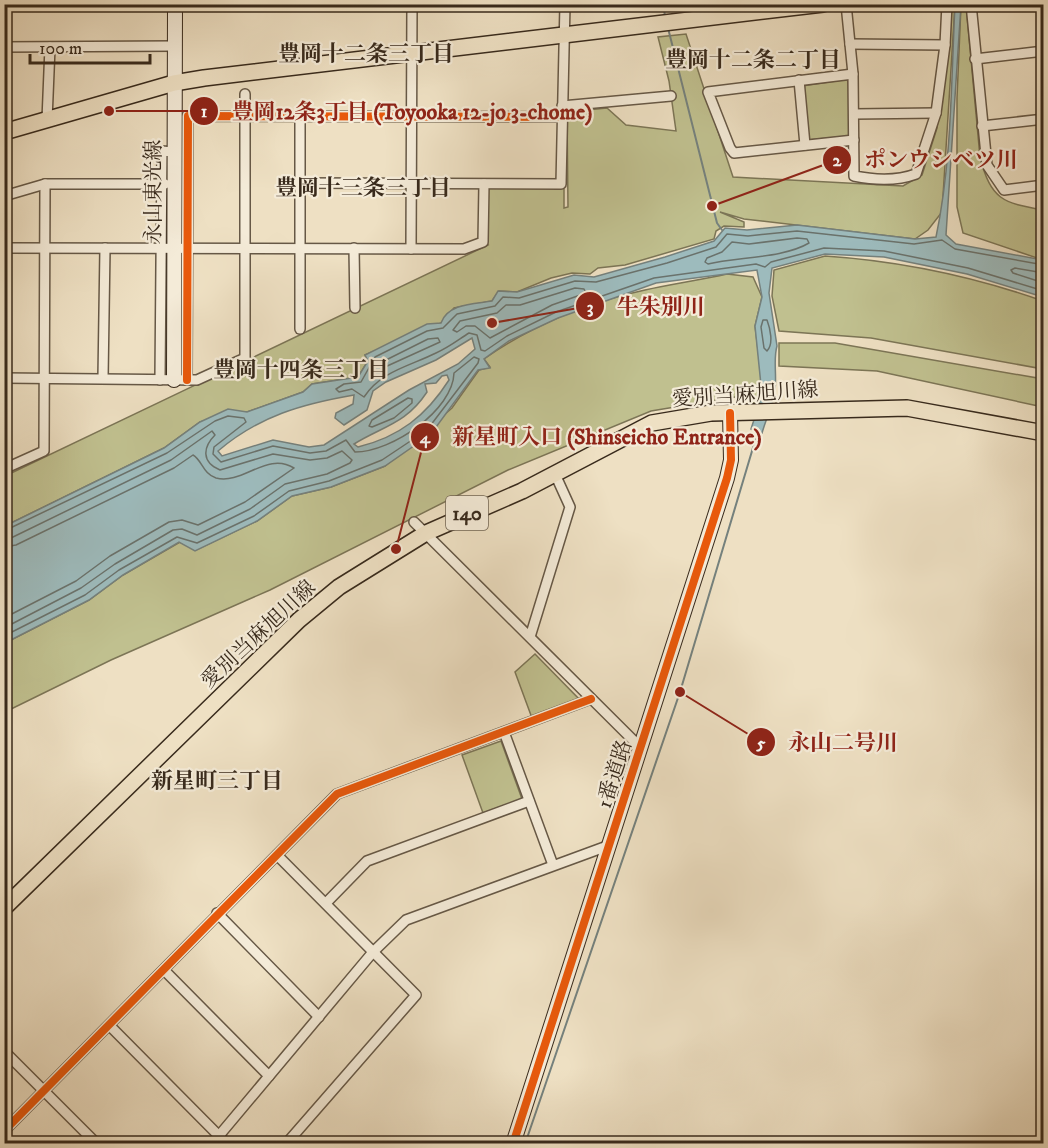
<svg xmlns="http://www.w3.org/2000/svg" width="1048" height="1148" viewBox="0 0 1048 1148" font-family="'IM FELL DW Pica','Noto Serif JP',serif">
	<rect width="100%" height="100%" fill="#eee0c3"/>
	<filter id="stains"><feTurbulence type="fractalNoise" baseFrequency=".00333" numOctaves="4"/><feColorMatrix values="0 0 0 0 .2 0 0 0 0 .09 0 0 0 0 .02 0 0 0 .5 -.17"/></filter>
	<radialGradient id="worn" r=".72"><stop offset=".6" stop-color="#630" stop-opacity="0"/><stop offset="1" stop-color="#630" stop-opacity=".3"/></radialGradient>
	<g fill="#c0c08f" stroke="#7c7556" stroke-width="1.5">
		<path d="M952,5H955L942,212L928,230L915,239L744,219L720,212L744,222V227L724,226L716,231L714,239L625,265L598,268L590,274L572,273L551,278L517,292L499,291L492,301L454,308L441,323L365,355L368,361L358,377L312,384L303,392L247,412H238L200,422L164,448L5,526V476L488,245L483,242L484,184H561L564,189V208L568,207L567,112L607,108L626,125L676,131L669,81L658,37L686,34L733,177L903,186L922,175L937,128Z"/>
		<path d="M961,5H966L980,157C991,200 1003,203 1043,210V260L963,233L957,207V98Z"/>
		<path d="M849,79V136L807,140L802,86Z"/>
		<path d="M825,256C900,261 972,276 1043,301V369L871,338L779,331L772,296L774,270Z"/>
		<path d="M727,274L753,277L762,297L755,326L762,382L758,407L747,395L651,411L508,470L270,590L111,660L5,712V643L89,600L123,575L180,542L196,550L257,521L292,496L331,487L385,466L452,408L479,370L490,367L484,359C531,326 588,302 645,290C672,284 700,280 727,274Z"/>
		<path d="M779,343H835L1043,379V407L877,371L779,366Z"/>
		<path d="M535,654L580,700L532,718L515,672Z"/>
		<path d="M501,741L522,799L483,813L462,755Z"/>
	</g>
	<path fill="#9dbbbd" stroke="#75817d" stroke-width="1.5" fill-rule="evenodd" d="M955,5H961L946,235L956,244L1043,260V297L967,274L884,257L825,254L772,268L769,293L777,346C773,359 777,375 775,390C773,404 766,419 762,433L751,429L762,395L755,326L762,297L757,270L656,283L558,318L509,341L484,359L490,368L478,370L431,434L385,466L331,487L292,496L257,521L195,551L179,542L123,575L89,600L5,643V526L164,448L200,422L228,409L247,412L303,392L312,384L358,377L368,361L365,355L427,324L441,323C448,303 475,304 492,301L498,291L517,292L574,275L594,277L665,257L714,241L725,228L747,230L797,225L915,239L936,237C952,161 951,82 955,5ZM472,338L475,349L458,364L409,390L324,445L309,447L273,440L222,456L218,451C259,416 302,404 354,395L353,404L336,413L335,418L344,425L367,410L373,391L386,382L436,360ZM447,375L449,380C426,416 399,437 358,447L354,444C383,426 406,424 427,392L425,384L436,383L442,376Z"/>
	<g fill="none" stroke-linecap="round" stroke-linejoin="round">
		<g stroke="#6a726c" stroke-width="1.5">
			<path d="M797,238L807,239L809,243C784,258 738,257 708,264L705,262L707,258L722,252L732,242L749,244Z"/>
			<path d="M1044,265L955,249L942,240L914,244L797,231L748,236L727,234L716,247L667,263L596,282L575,281L519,298L503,297L495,306L457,314L443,328L427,331L375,357L361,382L344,384L336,389L339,392L352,389L364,397C381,371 410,366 436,353C448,348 458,340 469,333L477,335L481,350L485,351L507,336L556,312L654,278L756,264L765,267L771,262L824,248L884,251L968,268L1044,291"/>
			<path d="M1044,273L1015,268L1011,270L1013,273L1044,283"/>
			<path d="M575,288L584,289L586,293L552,305L490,338L475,326H466L457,332L453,330L460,321L497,313L506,305H520Z"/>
			<path d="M763,320H767C770,328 774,344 767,351L764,348L761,327Z"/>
			<path d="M438,338L440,342L385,367L381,366L382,362L428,339Z"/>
			<path d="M408,398L412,399V403L394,418L372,427L369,426L372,420Z"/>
			<path d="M4,531L167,453L215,421L228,416L244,418L246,422L214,447L213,454L221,462L273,446L310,453L326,451L346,440L355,452C392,452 453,410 454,373L474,357L479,359L478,363L427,430L382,460L329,481L289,491L254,516L197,543L177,537L119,570L85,595L4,636"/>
			<path d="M4,538L13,537L171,460L212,431L215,435C203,447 201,462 220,470L273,454L310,460L327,458L342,451L352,460L350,463L327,474L285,484L250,509L197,535L182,529L173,530L115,564L81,588L4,628"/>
			<path d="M4,547L16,545L174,468L193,455C202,460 203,474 216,478C243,485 267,451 294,468L245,502L198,525L182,520L169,522L110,556L76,581L4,618"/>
		</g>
		<g stroke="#75817d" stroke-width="2">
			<path d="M663,4L665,16"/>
			<path d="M668,28L717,223L722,230"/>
			<path d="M525,1144L680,692L758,431"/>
		</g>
		<g stroke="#665846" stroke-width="12">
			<g id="street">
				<path d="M846,4L853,74L854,176C874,180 897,181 916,174L936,113L945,45L947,4"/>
				<path d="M971,4L987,165L1004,190L1044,185"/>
				<path d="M850,44L945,45"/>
				<path d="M4,47L174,46"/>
				<path d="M975,59L1044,51"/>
				<path d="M853,74L708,92L730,148L734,153L854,140"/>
				<path d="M799,80L805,145"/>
				<path d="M562,106L671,96"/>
				<path d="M854,114L936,113"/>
				<path d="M47,120L50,47"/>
				<path d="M982,126L1044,119"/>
				<path d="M300,183L561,184L565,4"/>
				<path d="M4,196L45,184H165"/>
				<path d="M4,248L464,249L483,242L484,184"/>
				<path d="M354,248L355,308"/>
				<path d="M411,249L412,4"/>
				<path d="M300,329V117"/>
				<path d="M4,378L197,380L245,358V94"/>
				<path d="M103,378L105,248"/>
				<path d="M160,380L162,151L174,152"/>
				<path d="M187,380L188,116L561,117"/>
				<path d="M4,469L44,451L45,184"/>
				<path d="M414,522L641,748"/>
				<path d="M530,637L570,507L555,474"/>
				<path d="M504,732L553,865"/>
				<path d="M277,855L416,995L286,1144"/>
				<path d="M326,903L367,861L529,801"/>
				<path d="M217,913L319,1017"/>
				<path d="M164,970L269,1076"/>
				<path d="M110,1026L227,1144"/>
				<path d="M4,1051L97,1144"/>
				<path d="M4,1131L337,794L591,699"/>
				<path d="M212,1144L373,952L406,920L610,845"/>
			</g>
		</g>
		<g stroke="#382a1c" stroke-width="16">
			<g id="secondary">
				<path d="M174,380L175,4"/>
				<path d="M513,1144L727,478L731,460L730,413"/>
			</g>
		</g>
		<g stroke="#382a1c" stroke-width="18">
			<g id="primary">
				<path d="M4,132L174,83L204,78L823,4"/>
				<path d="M4,908L299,620L339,587L426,533L522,491L652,423L711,413L907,408L1044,433"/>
			</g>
		</g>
		<use href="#street" stroke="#f4ebd8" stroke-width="9"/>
		<use href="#secondary" stroke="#f4ebd8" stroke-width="14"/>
		<use href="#primary" stroke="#eee0c3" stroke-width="15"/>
		<g stroke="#f4ebd8" stroke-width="11">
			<g id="cycleway">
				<path d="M187,380L188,116L561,117"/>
				<path d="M4,1131L337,794L591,699"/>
				<path d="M513,1144L727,478L731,460L730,413"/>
			</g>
		</g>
		<use href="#cycleway" stroke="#e8590c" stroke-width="8"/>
	</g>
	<g text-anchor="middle" stroke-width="4.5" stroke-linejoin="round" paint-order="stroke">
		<rect fill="#f4ebd8" stroke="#706454" stroke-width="1.5" x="446" y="496" width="42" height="34" rx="4.5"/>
		<g font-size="20" font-weight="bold" fill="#382a1c">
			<text x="467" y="520">140</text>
		</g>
		<g font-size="21" fill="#382a1c" stroke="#f4ebd8">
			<text transform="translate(153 192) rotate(-90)" y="7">永山東光線</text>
			<text transform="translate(745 394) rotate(-4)" y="7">愛別当麻旭川線</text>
			<text transform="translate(258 634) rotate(-43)" y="7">愛別当麻旭川線</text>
			<text transform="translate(614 774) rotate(-72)" y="7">1番道路</text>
		</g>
		<g font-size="22" font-weight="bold" fill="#382a1c" stroke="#f4ebd8">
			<text x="366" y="61">豊岡十二条三丁目</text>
			<text x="753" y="67">豊岡十二条二丁目</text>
			<text x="363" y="195">豊岡十三条三丁目</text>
			<text x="301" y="377">豊岡十四条三丁目</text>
			<text x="217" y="788">新星町三丁目</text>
		</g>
	</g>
	<path fill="none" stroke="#8f2418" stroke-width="2" d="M109 111L204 111M712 206L837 160M492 323L590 306M396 549L425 437M680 692L761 742"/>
	<g fill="#8f2418" stroke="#f4ebd8" stroke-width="2">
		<circle cx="109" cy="111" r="6"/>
		<circle cx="712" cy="206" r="6"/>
		<circle cx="492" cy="323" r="6"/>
		<circle cx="396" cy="549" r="6"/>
		<circle cx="680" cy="692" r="6"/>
		<circle cx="204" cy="111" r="15"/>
		<circle cx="837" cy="160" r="15"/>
		<circle cx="590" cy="306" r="15"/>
		<circle cx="425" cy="437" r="15"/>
		<circle cx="761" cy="742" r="15"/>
	</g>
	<g font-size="18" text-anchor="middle" font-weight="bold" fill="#fff">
		<text x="204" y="117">1</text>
		<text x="837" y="166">2</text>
		<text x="590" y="313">3</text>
		<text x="425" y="443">4</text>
		<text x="761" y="749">5</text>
	</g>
	<g font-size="22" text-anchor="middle" font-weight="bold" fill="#8f2418" stroke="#f4ebd8" stroke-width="4.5" stroke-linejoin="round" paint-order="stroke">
		<text x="412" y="119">豊岡12条3丁目 (Toyooka 12-jo 3-chome)</text>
		<text x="941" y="167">ポンウシベツ川</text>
		<text x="661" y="314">牛朱別川</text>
		<text x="607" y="444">新星町入口 (Shinseicho Entrance)</text>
		<text x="843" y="750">永山二号川</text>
	</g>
	<rect width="1048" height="1148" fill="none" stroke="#eee0c3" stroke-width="24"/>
	<rect x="6" y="6" width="1036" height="1136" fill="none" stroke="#382a1c" stroke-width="3"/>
	<rect x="12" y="12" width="1024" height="1124" fill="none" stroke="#382a1c" stroke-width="1.5"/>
	<path d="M30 54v9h120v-9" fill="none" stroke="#382a1c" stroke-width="3"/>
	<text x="39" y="54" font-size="18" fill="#382a1c" stroke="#f4ebd8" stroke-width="4.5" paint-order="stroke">100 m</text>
	<rect width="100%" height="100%" filter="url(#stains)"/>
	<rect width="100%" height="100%" fill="url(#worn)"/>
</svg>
